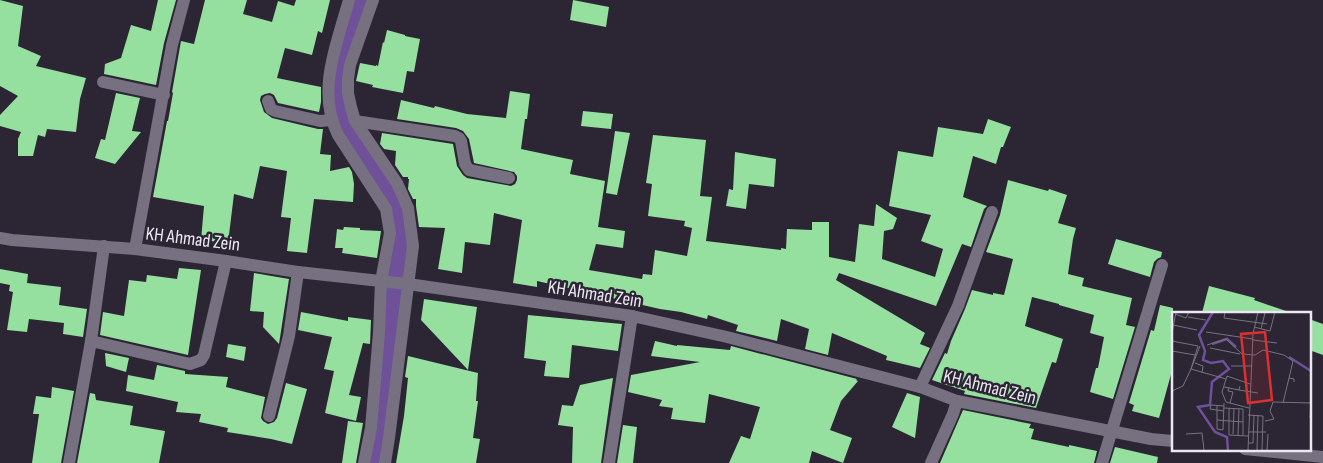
<svg xmlns="http://www.w3.org/2000/svg" width="1323" height="463" viewBox="0 0 1323 463" font-family="'Sofia Sans Condensed',sans-serif">
	<rect width="100%" height="100%" fill="#2b2534"/>
	<g fill="none" stroke-linecap="round" stroke-linejoin="round">
		<path stroke="#6f5199" stroke-width="19" d="M363,0L337,76L338,110L348,134L373,166L394,208L399,252L391,334L375,457L373,463"/>
	</g>
	<g fill="#95df9f">
		<path d="M0,0L23,6L18,46L41,56L36,66L86,78L80,99L76,132L47,129L45,137L38,135L33,156H18V139L21,132L0,126V115L18,96L0,86Z"/>
		<path d="M158,0H176L164,43L156,85L104,74L105,64L121,58L131,25L151,31Z"/>
		<path d="M205,0H247L243,14L272,22L278,1L294,6L296,0H330L322,33L318,31L312,55L285,48L277,78L321,87V102L319,112L278,103L274,95L270,93L265,94L261,96L260,100L264,112L272,118L318,129H323L320,154L331,155L330,171L349,167L352,172L354,184L353,202L314,199L307,253L287,251L291,218L281,217L287,171L260,166L253,199L234,194L228,243L201,240L204,206L153,197L167,121H168L173,93L172,92L181,41L194,44Z"/>
		<path d="M573,0L609,7L606,27L570,20Z"/>
		<path d="M387,30L405,35V36L420,39L414,72L407,71L403,93L372,87L373,85L356,81L360,63L376,66V65L378,66L383,42L384,43Z"/>
		<path d="M510,91L530,94L527,119H525L521,149L573,160L570,174L605,181L598,227L625,231L623,248L596,244L589,270L642,279L643,274L652,275L655,250L687,256L692,228L684,226L685,221L648,216L652,184L646,183L653,135L706,140L700,196L712,197L706,241L781,250V248L786,249L787,229L812,230V222H829V257L855,262L859,224L874,226L876,204L897,218L893,229L884,231L882,259L935,277L943,249L921,241L931,215L889,206L898,151L933,157L938,127L983,134L988,119L1011,127L1003,147H1001L996,164L973,156L963,197L987,206L984,209L971,247L962,244L936,306L839,273L836,280L925,333L920,344L930,348L920,368L886,360L887,356L832,333L828,355L805,349L809,329L781,319L777,341L736,331L738,325L708,315L707,319L681,312L660,309L537,281V287L513,283L522,220L494,213L490,245L465,242L462,273L438,269L445,228L419,227L416,206V199H413L408,189L409,179H408V177H403L395,165L396,151L384,149L380,144L382,133L453,144L457,166L463,175L467,178L511,186L515,184L517,180V176L514,172L474,163L469,139L463,131L456,128L397,119L401,100L434,108L435,106L467,114L506,118Z"/>
		<path d="M116,93L140,98L132,131L141,132L115,164L95,158L101,139L105,140Z"/>
		<path d="M583,111L613,114L611,129L581,126Z"/>
		<path d="M615,131L630,133L617,195L606,193Z"/>
		<path d="M735,152L776,159L774,187L749,184L746,209L726,206L729,189L733,190Z"/>
		<path d="M1008,180L1048,191L1049,189L1067,195L1058,223L1076,228L1073,239L1068,274L1084,278L1082,286L1132,298L1126,325L1135,327L1113,399L1090,392L1096,368H1098L1104,337L1090,333L1094,315L1059,305V304L1032,297L1025,326L1063,339L1056,363L1052,362L1036,408L964,394L965,391L932,380L945,353L947,354L951,341L965,309L972,290L993,295V293L1004,295L1013,259L986,252L1000,215Z"/>
		<path d="M344,227L360,228V230L381,231L377,258L342,253L343,248H335L337,229L343,230Z"/>
		<path d="M1116,239L1162,252L1161,257L1157,259L1154,262L1150,277L1108,264Z"/>
		<path d="M179,268L201,270L188,355L100,335L103,312L124,316L129,280L146,282L147,275L177,279Z"/>
		<path d="M0,269L28,274L27,283L61,287L59,305L87,309L83,337L63,334L64,323L29,319L27,332L7,330L13,292L9,291L10,285L0,283Z"/>
		<path d="M254,273L289,279L279,344L263,327L264,312L250,311Z"/>
		<path d="M1209,286L1255,298L1254,300L1286,311V313H1202Z"/>
		<path d="M424,299L477,307L468,370L421,320Z"/>
		<path d="M1160,305L1173,308V367L1159,418L1132,411L1134,405L1129,403L1151,330L1154,331Z"/>
		<path d="M301,312L348,321V317L371,320L370,344L363,343L349,395L361,397L356,421L325,413L334,371L324,369L332,337L298,330Z"/>
		<path d="M528,315L622,324L618,351L572,345L569,378L544,376L546,361L524,358Z"/>
		<path d="M1309,319L1323,324V355L1309,350Z"/>
		<path d="M655,341L677,346V345L730,350L731,346L857,379L856,380L858,381L841,401L830,430L852,438L843,463L812,451L809,463H729L741,436L750,439L760,407L709,394L705,423L671,419L673,408L659,406L662,400L628,392L631,375L700,362L651,356Z"/>
		<path d="M228,344L246,347L244,361L226,357Z"/>
		<path d="M105,353L129,358L126,372L106,366Z"/>
		<path d="M408,356L478,373L476,401H478L473,438L480,439L476,463H396L404,416L408,378L405,377Z"/>
		<path d="M157,365L185,371V374L228,377L226,387L265,397L261,418L263,421L268,424L274,422L277,418L286,383L307,389L292,444L271,439L227,432L228,428L199,422L201,414L176,412L178,402L126,391L128,375L154,380Z"/>
		<path d="M613,378L601,463H572L573,427L558,425L562,405L573,406L580,385Z"/>
		<path d="M52,387L74,391L61,463H32L39,414H33L36,396L51,398Z"/>
		<path d="M90,393L95,394L96,400L133,406L130,425L165,431L159,463H77Z"/>
		<path d="M907,393L920,397L915,438L892,427Z"/>
		<path d="M963,410L1031,424L1029,428L1034,429L1031,439L1069,447V445L1097,451L1094,463H940Z"/>
		<path d="M348,421L363,423L356,463H342Z"/>
		<path d="M623,425L637,427L633,463H617Z"/>
		<path d="M1115,447L1158,457L1157,463H1110Z"/>
	</g>
	<g fill="none" stroke-linecap="round" stroke-linejoin="round">
		<g stroke="#767081" stroke-width="12">
			<path d="M349,0C337,43 316,91 338,135L386,209L390,233L381,281L379,333L371,428L364,463"/>
			<path d="M373,0L350,65L348,79V93L351,107L355,121L397,183L408,208L413,246L389,438L385,463"/>
			<path d="M103,82L164,95"/>
			<path d="M268,101L271,109L275,111L320,121L332,120"/>
			<path d="M355,121L455,136L459,138L461,141L465,164L469,170L509,178"/>
			<path d="M0,238L12,240L135,249L226,261L298,272L408,284L632,316L727,337L920,387L957,401L1151,439L1173,441"/>
			<path d="M135,249L172,45L184,0"/>
			<path d="M91,341L190,364L201,360L204,355L226,261"/>
			<path d="M920,387L958,306L992,212"/>
			<path d="M269,416L289,336L298,272"/>
			<path d="M1245,449L1323,457"/>
			<path d="M69,463L91,341L104,246"/>
			<path d="M609,463L632,316"/>
			<path d="M931,463L953,414L957,401"/>
			<path d="M1102,463L1162,265"/>
		</g>
	</g>
	<g text-anchor="middle" stroke-width="5" stroke-linejoin="round" paint-order="stroke">
		<g font-size="19" fill="#ece8f2" stroke="#2b2534">
			<text transform="translate(193 238) rotate(7)" y="7">KH Ahmad Zein</text>
			<text transform="translate(595 293) rotate(9)" y="7">KH Ahmad Zein</text>
			<text transform="translate(990 386) rotate(14)" y="7">KH Ahmad Zein</text>
		</g>
	</g>
	<g transform="translate(1172 312)">
		<rect width="139" height="139" fill="#2b2534"/>
		<path fill="none" stroke="#6f5199" stroke-width="2.5" d="M41,0L27,23L33,39L31,48L39,51L51,49L57,57L40,70L38,93L26,95L43,120L55,125L56,138M40,32L55,27L64,35M117,45L139,59"/>
		<path fill="none" stroke="#787380" stroke-width="1" d="M53,0L52,6L95,12M3,2L14,6L17,0M16,5L34,8M1,13L25,18M82,15L98,19L103,0M89,17L93,1M34,20L81,27M0,21L4,0M81,28L105,31M0,29L26,34M35,33L54,27L70,42L83,43L91,38L112,43L121,49L117,66M26,34L19,57L28,34M38,36L68,42M0,39L23,43M23,51L31,54L30,61M59,54H80M68,74L67,78L86,81M52,75L67,78M57,75L56,79L61,80L58,91M0,79L11,74L19,57L54,67M111,91L117,66L122,67V70M45,94V117L51,118L52,91M52,96L71,97V123M57,96V123L76,124M77,96L54,90L50,80L55,64L78,72M52,99L38,97L39,93L52,94M76,103L91,104L90,138M45,108L71,110M93,109L102,107L98,99L101,90L139,91L138,106M76,120H94M14,122L30,121L32,138M61,122L62,96M66,123L67,97M76,131H81L82,103M76,138L81,22L86,0M85,138L86,103M95,138L96,122"/>
		<path fill="#d73232" fill-opacity="0.15" stroke="#d73232" stroke-width="2.5" d="M93,20L100,88L76,91L69,22Z"/>
		<rect width="139" height="139" fill="none" stroke="#ece8f2" stroke-width="2.5"/>
	</g>
</svg>
